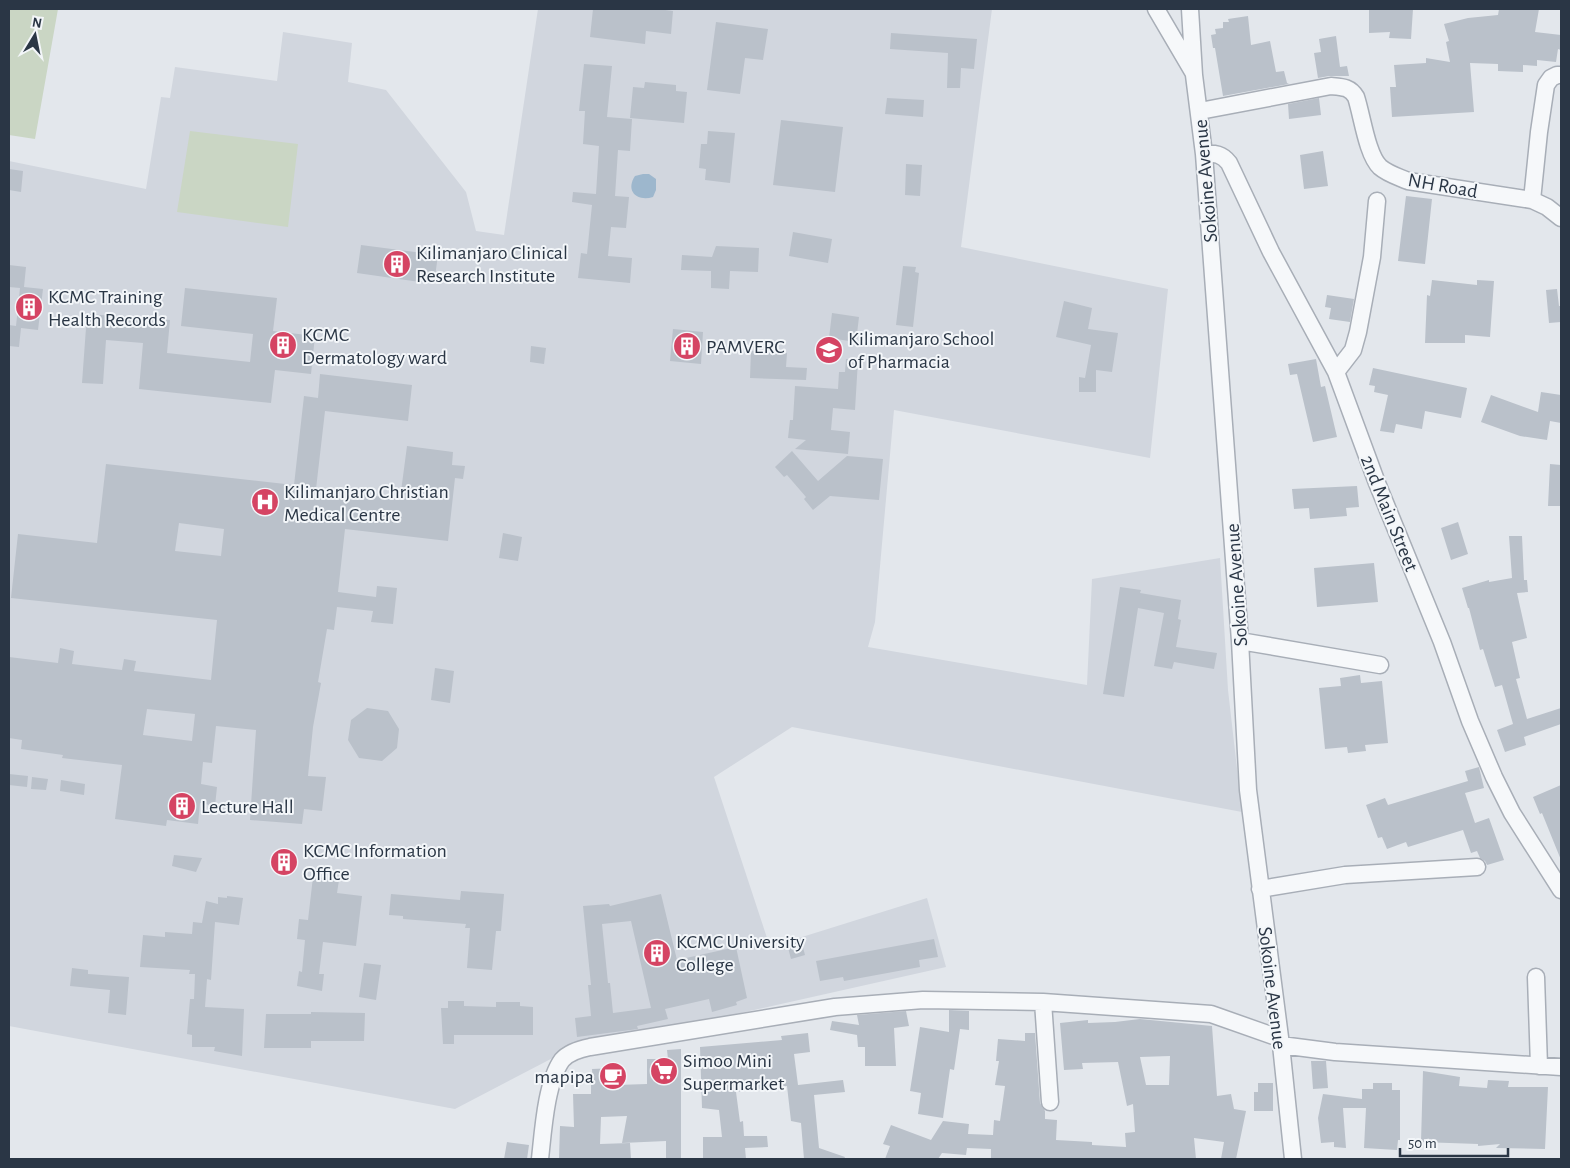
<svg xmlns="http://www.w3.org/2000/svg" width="1570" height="1168" font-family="'Alegreya Sans',sans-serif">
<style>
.built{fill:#d1d6de}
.green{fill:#cad6c4}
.water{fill:#9db7cd}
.building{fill:#bac1ca;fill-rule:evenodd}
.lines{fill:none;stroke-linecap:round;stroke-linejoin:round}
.minor-casing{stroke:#a8aeb7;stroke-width:19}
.minor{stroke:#f6f8fa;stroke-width:16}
.labels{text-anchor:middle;stroke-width:4;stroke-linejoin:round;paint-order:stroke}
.street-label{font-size:20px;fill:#2a3645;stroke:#f3f6f9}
.poi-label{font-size:20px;fill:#2a3645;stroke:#f3f6f9;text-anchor:start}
</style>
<rect width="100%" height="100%" fill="#e3e7ec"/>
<!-- built -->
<path class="built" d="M538 9H992L961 247 1168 289 1150 458 894 410 875 622 868 647 1087 685 1092 579 1220 558 1228 690 1242 812 792 727 714 777 770 947 927 898 946 967 705 1021 570 1049 455 1109 9 1026V161L146 189 161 97 170 98 175 67 277 81 283 32 352 43 348 82 386 90 466 192 476 231 504 235Z"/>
<!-- green -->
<path class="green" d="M9 9H58L35 139 9 135Z
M190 131 298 144 288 227 177 212Z"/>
<!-- water -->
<path class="water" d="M643 174H649L656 179V190L653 197C637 202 625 191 635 176Z"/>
<!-- building -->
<path class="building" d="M593 9H658L673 11 671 34 646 31 645 44 590 37Z
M1369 9H1413L1411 39 1389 38 1390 32 1369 33Z
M1499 9H1539L1535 32 1561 35V50L1558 49 1556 62 1537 60V66L1523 65V72L1498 71V64L1470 63 1474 112 1392 117 1390 87H1396L1394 65 1426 63V58L1450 62 1446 42 1449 41 1444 24 1468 18 1498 15Z
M1248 16 1251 45 1270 41 1276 72 1284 71 1287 83 1289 84 1223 96 1215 48H1213L1211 35 1216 34 1215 29 1223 28V22H1229L1228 19Z
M716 22 768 29 763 60 745 58 740 94 707 90Z
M891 33 977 39 974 69 961 68 960 88H947L948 53 890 49Z
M1336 36 1340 67 1347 66 1349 76H1329L1318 78 1314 53 1321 52 1319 39Z
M584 64 612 66 607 117 632 119 630 151 618 150 615 196 629 197 626 228 611 227 608 256 632 258 630 283 578 278 581 253 587 254 592 205 572 202 573 192 596 194 599 146 583 144 585 111H579Z
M645 82 676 85V91L687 92 684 123 630 118 633 87 644 88Z
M887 98 924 100 923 117 885 114Z
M1319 98 1321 115 1289 119 1288 104Z
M781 120 843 127 835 192 773 185Z
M708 131 735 133 730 183 705 180 706 169 699 168 701 144H707Z
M1323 151 1328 186 1304 189 1300 155Z
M906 164 922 165 920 196 905 195Z
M9 169 23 171 21 192 9 190Z
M1406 196 1432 199 1425 264 1398 261Z
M793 232 832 239 828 263 789 256Z
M361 245 438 255 434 284 357 273Z
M716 246 759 248 758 272 730 271 729 289 711 288V271L681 270 682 255 712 257Z
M9 265 26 267 24 287 43 289 38 330 21 328 19 347 9 346V325L16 326 20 288 9 287Z
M903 266 916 267 915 272 919 273 913 327 896 325Z
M1432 280 1477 285V280L1494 281 1490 337 1465 335V343H1425L1427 295 1430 296Z
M185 288 277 298 273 331 315 336 311 374 275 370 271 403 139 389 143 343 106 340 103 384 82 383 87 314 170 320 167 353 250 362 253 334 181 326Z
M1557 289 1559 306H1561V322L1549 323 1546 290Z
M1327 295 1354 299 1350 322 1329 319 1331 308 1325 307Z
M1064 301 1092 308 1088 329 1118 333 1112 372 1096 370V392H1079V377L1085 378 1091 345 1056 337Z
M832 313 859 317 856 342 829 338Z
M673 329 703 332 701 364 670 361Z
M531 346 546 348 544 364 530 362Z
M751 351 787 353 786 367 807 368 806 380 750 378Z
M846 359 858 360 855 410 833 408 831 430 850 432 848 454 795 449 806 440 788 438 790 420H793L795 386 838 389 839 372H845Z
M1316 359 1321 387 1325 386 1337 437 1313 442 1297 374 1290 375 1288 364Z
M1373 368 1467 388 1461 418 1425 411 1422 429 1396 424 1394 433 1380 431 1388 395 1374 392 1375 386 1369 385Z
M320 374 412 385 408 421 325 411 316 489 400 499 407 446 453 452 452 465 465 466 463 479 455 478 448 541 345 529 338 592 376 597 377 586 397 588 393 624 371 622 373 611 337 607 334 630 327 629 318 682 321 683 313 727 308 776 326 777 322 811 304 809 302 824 250 820 256 730 216 726 212 763 203 762 201 784 217 787 215 806 200 803 198 824 167 820 166 826 115 819 122 765 62 758 63 755 21 749 22 740 9 738V657L58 663 60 648 74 651 72 664 122 670 124 659 136 661 134 671 211 680 217 620 11 598 18 534 97 543 106 464 294 485 304 396 318 398ZM179 523 224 529 221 556 175 551ZM147 709 195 714 192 741 143 735Z
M1541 392 1561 395V423L1550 421 1547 440 1520 436 1481 422 1491 395 1538 412Z
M792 451 818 481 847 456 883 459 879 500 830 496 813 510 804 499 806 497 787 475 784 477 775 467Z
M1550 464 1561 465V506H1548Z
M1357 486 1359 507 1346 508 1347 516 1310 519 1309 508 1294 509 1292 489Z
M1458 522 1468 554 1451 560 1441 528Z
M503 533 522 537 518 561 499 558Z
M1509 536H1522L1524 580H1527L1528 592 1517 593 1527 638 1512 642 1520 678 1516 679 1527 719 1561 708V724L1524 737 1526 745 1505 752 1497 730 1513 724 1502 685 1495 687 1483 649 1480 650 1469 608H1468L1462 588 1489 580V582L1512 578Z
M1374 563 1378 602 1317 607 1314 568Z
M1120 587 1141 590 1140 593 1181 600 1178 619 1181 620 1176 647 1217 653 1214 669 1174 662 1172 669 1154 666 1164 613 1138 608 1124 697 1103 694Z
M435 668 454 671 450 703 431 700Z
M1360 675 1361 683 1382 681 1388 743 1365 745 1366 751 1348 753 1347 747 1325 749 1319 688 1341 686 1340 678Z
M367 708 388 711 399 729 397 748 382 761 359 758 348 740 351 720Z
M1479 767 1484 788 1465 793 1475 823 1489 818 1504 860 1487 865 1485 861 1480 858 1477 851 1471 853 1463 830 1408 847 1406 842 1387 849 1382 837 1378 838 1366 805 1385 798 1388 805 1468 781 1465 771Z
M9 774 28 776 27 787 9 785Z
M32 777 48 779 46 790 31 789Z
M61 780 85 784 84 795 60 791Z
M1561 785V860L1542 813 1540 814 1533 797Z
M174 855 202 858 196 872 172 866Z
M313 877 339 880 337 893 362 896 356 946 323 942 319 974H324L322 991 297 986 299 971 302 972 305 940 297 939 299 919 308 920Z
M461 891 504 894 501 931H496L492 970 467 968 470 928H465L466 924 403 919V916L389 915 391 894 460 900Z
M661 894 677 960 736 947 747 998 736 1002 737 1005 712 1012 709 999 665 1009 668 1019 637 1026 638 1029 577 1037 575 1018 591 1016 588 985H591L583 906 609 904 610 906ZM631 921 651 1008 613 1013 610 983H608L602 924Z
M227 896 243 898 239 925 215 922 211 980 207 979 205 1007 244 1009 242 1056 214 1051 215 1047H192V1035L187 1034 190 999H194L195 974H189L190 970 140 967 143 935 165 937V932L192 934 193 922 202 923 206 901 218 904V897L227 898Z
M934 939 938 957 919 960 920 967 844 981 843 977 820 981 816 961Z
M801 940 805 955 791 959 787 944Z
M364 963 381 965 376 1000 359 997Z
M72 968 88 970V974L129 977 126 1015 108 1013 110 990 70 986Z
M448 1001H464V1006L496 1007V1002H520V1006L533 1007V1035H454V1044H443L441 1008H448Z
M949 1010 969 1011V1030L960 1029 954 1070 950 1069 943 1118 918 1114 921 1093 910 1091 920 1027 949 1032Z
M906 1011 909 1026 894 1028 896 1066H865V1047H858L857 1035 830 1030 832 1021 859 1025 857 1015Z
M311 1012 365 1013 364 1041H311V1048H264L266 1014H311Z
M1140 1019 1212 1026 1217 1096 1231 1094 1234 1109 1246 1111 1236 1159H1221L1224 1142 1194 1138 1196 1159H991V1149L967 1148 966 1155 942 1153 938 1159H885L890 1146 883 1144 891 1125 931 1140 943 1121 969 1124 968 1134 993 1135 994 1120 1000 1121 1005 1086 995 1085 999 1061H996L998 1039 1025 1041V1033H1035L1040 1103 1045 1111V1119L1057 1120 1056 1140 1092 1142V1145L1126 1147 1125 1133 1135 1132 1133 1104 1127 1106 1118 1062 1082 1063 1083 1069 1064 1070 1060 1023 1088 1020V1023L1115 1022ZM1170 1056 1169 1085H1146L1140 1057Z
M808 1033 810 1052 794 1054 798 1085 843 1080 845 1092 814 1095 819 1148 845 1157 844 1159H804L801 1123 791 1121 787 1086 736 1092 740 1122 743 1121 744 1136H767L768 1147 745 1148 746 1159H703V1137H722L719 1110 702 1108 700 1047 782 1040 781 1036Z
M681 1049V1159H666V1141L622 1143 627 1116 601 1117 600 1144 630 1143 631 1159H559L560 1126 574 1127 573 1094H591V1085H593L592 1069 616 1068 617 1085 647 1084V1059H668L667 1050Z
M1311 1061H1326L1328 1088 1313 1089Z
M1423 1071 1460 1077 1459 1086 1487 1088 1488 1080 1509 1081 1508 1087H1548L1545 1149 1496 1148 1500 1144 1478 1146V1144L1421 1142Z
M1258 1083H1273V1111H1254V1092H1258Z
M1373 1083H1392V1090H1400V1140H1398L1397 1150 1364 1148 1366 1108H1343L1346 1148 1334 1147V1142L1321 1143 1318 1118 1323 1094 1362 1099V1089H1373Z
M507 1142 529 1145 527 1159H504Z"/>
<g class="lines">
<!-- minor casing -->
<g class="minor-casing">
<path id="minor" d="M1156 9 1193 72
M1190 9 1194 75 1204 154 1240 641 1248 790 1281 1045 1293 1159
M1200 111 1331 86C1343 87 1350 87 1356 97 1362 115 1367 155 1380 167 1388 174 1399 177 1408 181L1532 200 1547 207 1561 218
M1204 154C1215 153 1222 154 1229 163L1271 252 1336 372 1377 483 1442 642 1470 721 1494 777 1512 813 1561 890
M1532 200 1539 132 1546 85 1551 78 1557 75H1561
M1336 372 1353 350 1358 332 1372 257 1377 201
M1240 641 1380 665
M1260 889 1345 875 1477 867
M1536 977 1539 1066
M1043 1002 1050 1102
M1281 1045 1335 1052 1561 1067
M540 1159C543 1132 546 1082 562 1060 569 1052 580 1049 590 1047L835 1007 923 1000 1043 1002 1211 1014 1279 1038"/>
</g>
<!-- minor -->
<use href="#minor" class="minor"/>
</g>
<!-- icons -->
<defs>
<g id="building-disc" transform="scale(1.4375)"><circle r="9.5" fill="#d54463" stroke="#f3f6f9"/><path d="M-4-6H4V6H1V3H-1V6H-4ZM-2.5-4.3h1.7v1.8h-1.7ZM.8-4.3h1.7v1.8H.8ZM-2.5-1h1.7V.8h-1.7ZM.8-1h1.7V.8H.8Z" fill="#fff"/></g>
<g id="school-disc" transform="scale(1.4375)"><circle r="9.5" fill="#d54463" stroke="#f3f6f9"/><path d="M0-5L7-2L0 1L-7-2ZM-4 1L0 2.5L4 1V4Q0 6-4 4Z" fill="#fff"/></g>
<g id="hospital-disc" transform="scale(1.4375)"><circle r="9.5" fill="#d54463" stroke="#f3f6f9"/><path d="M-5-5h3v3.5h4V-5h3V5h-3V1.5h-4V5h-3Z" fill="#fff"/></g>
<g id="supermarket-disc" transform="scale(1.4375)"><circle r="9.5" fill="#d54463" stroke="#f3f6f9"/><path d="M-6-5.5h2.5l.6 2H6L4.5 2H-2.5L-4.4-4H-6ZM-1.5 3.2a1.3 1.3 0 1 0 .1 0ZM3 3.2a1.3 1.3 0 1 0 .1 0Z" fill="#fff"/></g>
<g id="cafe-disc" transform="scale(1.4375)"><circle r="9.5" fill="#d54463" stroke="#f3f6f9"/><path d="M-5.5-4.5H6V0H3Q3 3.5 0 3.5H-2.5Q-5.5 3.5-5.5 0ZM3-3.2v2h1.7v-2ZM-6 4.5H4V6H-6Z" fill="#fff"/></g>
</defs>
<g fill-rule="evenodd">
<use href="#building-disc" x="397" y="264"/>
<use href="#building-disc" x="29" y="307"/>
<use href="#building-disc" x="283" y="345"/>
<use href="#building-disc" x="687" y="346"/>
<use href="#school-disc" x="829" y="350"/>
<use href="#hospital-disc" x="265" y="502"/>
<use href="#building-disc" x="182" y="806"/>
<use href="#building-disc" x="284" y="862"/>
<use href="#building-disc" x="657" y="953"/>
<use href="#supermarket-disc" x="664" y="1071"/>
<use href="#cafe-disc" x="613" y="1076"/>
</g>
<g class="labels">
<!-- street labels -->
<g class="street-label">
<text transform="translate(1205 181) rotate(-95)" y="7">Sokoine Avenue</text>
<text transform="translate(1443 185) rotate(10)" y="7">NH Road</text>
<text transform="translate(1390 513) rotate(68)" y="7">2nd Main Street</text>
<text transform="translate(1236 585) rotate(-94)" y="7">Sokoine Avenue</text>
<text transform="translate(1273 988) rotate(83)" y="7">Sokoine Avenue</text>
</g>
<!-- poi labels -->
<g class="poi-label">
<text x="416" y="259">Kilimanjaro Clinical<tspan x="416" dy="23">Research Institute</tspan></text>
<text x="48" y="303">KCMC Training<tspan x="48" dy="23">Health Records</tspan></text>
<text x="302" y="341">KCMC<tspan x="302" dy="23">Dermatology ward</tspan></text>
<text x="848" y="345">Kilimanjaro School<tspan x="848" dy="23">of Pharmacia</tspan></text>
<text x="706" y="353">PAMVERC</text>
<text x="284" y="498">Kilimanjaro Christian<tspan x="284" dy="23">Medical Centre</tspan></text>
<text x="201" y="813">Lecture Hall</text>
<text x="303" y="857">KCMC Information<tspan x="303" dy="23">Office</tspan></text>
<text x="676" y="948">KCMC University<tspan x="676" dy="23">College</tspan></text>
<text x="683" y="1067">Simoo Mini<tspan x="683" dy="23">Supermarket</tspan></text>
<text x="594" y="1083" text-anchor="end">mapipa</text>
</g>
</g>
<!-- border -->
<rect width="1570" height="1168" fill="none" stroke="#2a3645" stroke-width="20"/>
<!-- north arrow -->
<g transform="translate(35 35) rotate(10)" stroke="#f3f6f9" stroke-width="4" paint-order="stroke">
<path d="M0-4L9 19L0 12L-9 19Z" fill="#2a3645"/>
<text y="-8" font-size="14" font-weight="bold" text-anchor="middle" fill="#2a3645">N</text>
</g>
<!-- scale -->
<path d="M1400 1148v8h108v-8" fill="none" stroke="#2a3645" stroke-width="2.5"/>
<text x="1408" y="1148" font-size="15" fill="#2a3645" stroke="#f3f6f9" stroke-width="4" paint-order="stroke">50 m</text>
</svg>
